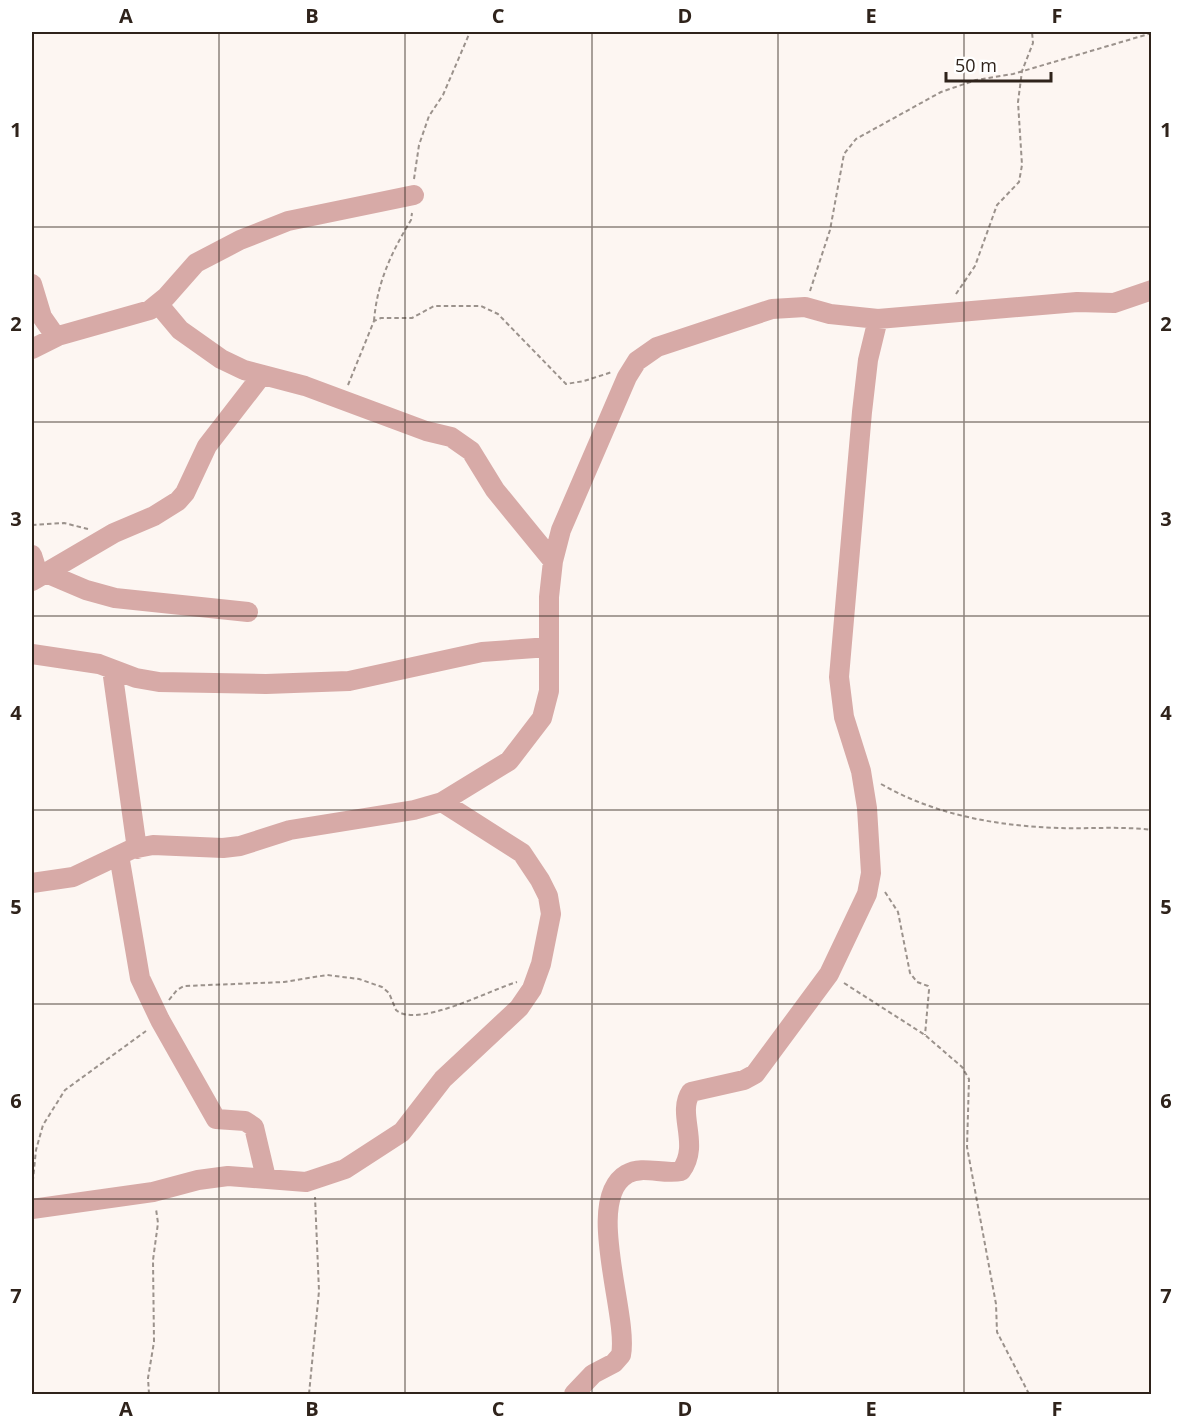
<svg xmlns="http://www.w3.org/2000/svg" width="1183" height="1426" font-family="'Open Sans',sans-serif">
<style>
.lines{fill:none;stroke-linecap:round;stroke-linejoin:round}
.path{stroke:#9b928c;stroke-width:2;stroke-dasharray:4.5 3;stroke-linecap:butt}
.minor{stroke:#d7aaa7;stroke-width:20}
.grid{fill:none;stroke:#2f231b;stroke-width:1.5;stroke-opacity:0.55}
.neatline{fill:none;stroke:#2f231b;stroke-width:2}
.grid-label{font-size:20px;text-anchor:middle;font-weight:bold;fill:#2f231b}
</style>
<rect width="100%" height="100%" fill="#fdf6f2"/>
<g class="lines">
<!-- path -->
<path class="path" d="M414 179 419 145 429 116 443 95 470 32
M810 291 830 230 844 154 856 139 941 92 976 80 1013 74 1152 33
M956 294 975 266 997 205 1019 182 1022 165 1018 102 1022 71 1033 43 1032 32
M374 321C377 283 391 253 411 220L412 213
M348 385 374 321 381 318H412L434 306H481L498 314 566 384 584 381 612 372
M32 525 64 523 88 529
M881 784C935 815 997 826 1059 828 1090 829 1121 826 1152 830
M885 892 898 912 910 973 917 982 928 986 929 990 925 1035
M844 983 925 1035 962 1067 969 1079 967 1147 996 1304 997 1332 1029 1394
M169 1000 177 990 184 986 284 982 327 975 359 979 382 987 389 993 396 1010C417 1029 492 989 517 982
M32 1189 36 1150 43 1125 65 1090 146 1031
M149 1394 148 1378 154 1342 153 1260 158 1223 156 1209
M309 1394 319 1291 315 1197"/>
<!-- minor -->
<path class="minor" d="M32 284 42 317 56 337
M159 305 180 330 221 359 244 370 305 386 426 431 451 437 471 451 495 490 553 561
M32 349 58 336 150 310 166 297 196 263 240 240 288 221 414 195
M32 555 39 577
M46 573 86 590 115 598 248 612
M32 581 114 533 154 516 178 501 185 493 207 446 262 375
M32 654 99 664 136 678 159 682 266 684 349 681 482 652 549 647
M112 669 137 849
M119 855 140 978 160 1020 216 1119 245 1121 254 1127 266 1178
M32 883 73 877 132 849 153 845 223 848 240 846 290 830 414 810 442 802 509 761 542 718 549 691V597L553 561 561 530 627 377 637 361 657 347 772 309 805 307 830 314 878 319 1077 302 1114 303 1152 290
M32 1209 153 1192 198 1180 228 1176 306 1182 345 1169 402 1132 443 1079 519 1008 532 989 541 964 551 914 548 896 540 880 522 853 442 802
M574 1394 593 1374 614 1363 621 1355C629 1315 583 1199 627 1174 642 1165 664 1175 681 1171 701 1144 676 1114 691 1092L744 1080 755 1074 829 974 867 894 871 873 867 808 861 771 844 717 839 677 862 412 868 360 878 319"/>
</g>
<!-- grid -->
<path class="grid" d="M219 32V1394M405 32V1394M592 32V1394M778 32V1394M964 32V1394M32 227H1152M32 422H1152M32 616H1152M32 810H1152M32 1004H1152M32 1199H1152"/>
<!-- border -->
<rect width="1183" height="1426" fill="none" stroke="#ffffff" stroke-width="66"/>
<!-- scale -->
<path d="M946 72v9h105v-9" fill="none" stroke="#2f231b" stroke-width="3"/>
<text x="955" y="72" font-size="18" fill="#2f231b" stroke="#ffffff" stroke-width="4.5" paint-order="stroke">50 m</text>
<rect x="33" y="33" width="1117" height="1360" class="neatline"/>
<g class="grid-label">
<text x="126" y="23">A</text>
<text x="312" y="23">B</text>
<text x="498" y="23">C</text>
<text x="685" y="23">D</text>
<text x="871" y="23">E</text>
<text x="1057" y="23">F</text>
<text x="16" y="137">1</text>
<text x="1166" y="137">1</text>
<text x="16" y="331">2</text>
<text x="1166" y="331">2</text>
<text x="16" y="526">3</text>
<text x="1166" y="526">3</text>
<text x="16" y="720">4</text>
<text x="1166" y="720">4</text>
<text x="16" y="914">5</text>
<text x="1166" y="914">5</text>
<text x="16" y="1108">6</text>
<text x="1166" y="1108">6</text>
<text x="16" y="1303">7</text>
<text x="1166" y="1303">7</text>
<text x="126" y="1416">A</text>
<text x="312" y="1416">B</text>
<text x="498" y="1416">C</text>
<text x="685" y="1416">D</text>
<text x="871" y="1416">E</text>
<text x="1057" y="1416">F</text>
</g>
</svg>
